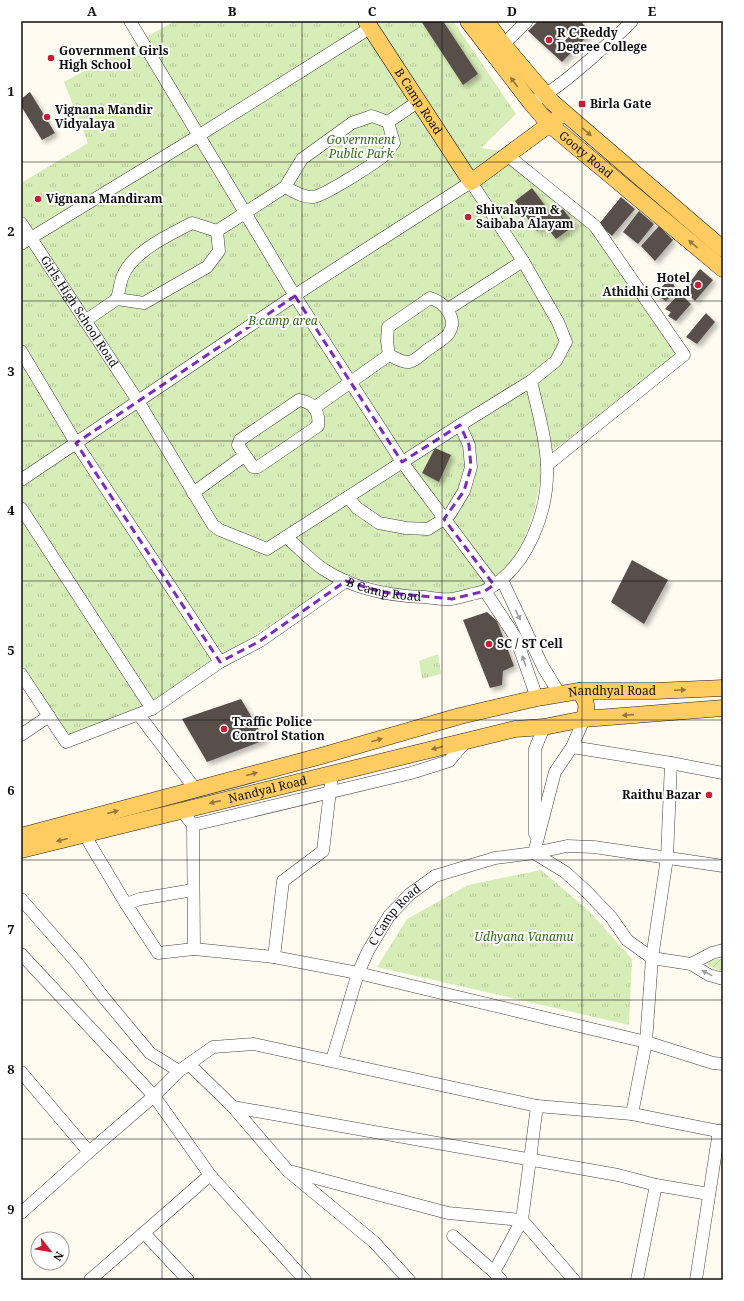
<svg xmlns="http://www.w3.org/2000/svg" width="744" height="1301" font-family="'Noto Serif',serif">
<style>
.grass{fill:url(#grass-tufts)}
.garden{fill:url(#garden-furrows)}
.building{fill:#594f4b;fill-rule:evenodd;filter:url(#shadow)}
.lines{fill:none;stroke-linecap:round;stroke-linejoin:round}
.minor-casing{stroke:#424242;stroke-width:13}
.major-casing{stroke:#202020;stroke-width:17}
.minor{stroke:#fff;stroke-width:12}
.major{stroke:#ffcc61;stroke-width:16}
.oneway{fill:#93773c}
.oneway2{fill:#9f9f9f}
.marked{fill:none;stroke:#7b2cbf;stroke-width:3;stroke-dasharray:8 5;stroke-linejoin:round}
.grid{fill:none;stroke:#0f0f0f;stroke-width:1;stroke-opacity:0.55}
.poi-dot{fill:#c91d33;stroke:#fff;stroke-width:1.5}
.labels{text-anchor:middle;stroke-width:4;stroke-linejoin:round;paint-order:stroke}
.poi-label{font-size:12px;font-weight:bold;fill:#0f0f0f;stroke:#fff;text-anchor:start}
.street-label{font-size:12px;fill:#0f0f0f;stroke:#fff}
.park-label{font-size:12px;font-style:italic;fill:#326c1a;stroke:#fff}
.neatline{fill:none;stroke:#0f0f0f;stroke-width:1.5}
.grid-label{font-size:13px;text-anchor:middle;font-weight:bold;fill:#0f0f0f}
</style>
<defs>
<pattern id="grass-tufts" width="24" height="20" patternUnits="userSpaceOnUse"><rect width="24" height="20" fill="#d7edb8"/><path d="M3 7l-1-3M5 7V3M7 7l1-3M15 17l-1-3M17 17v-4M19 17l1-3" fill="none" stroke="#b7ca9d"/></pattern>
<pattern id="garden-furrows" width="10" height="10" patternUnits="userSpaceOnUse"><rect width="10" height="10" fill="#d7edb8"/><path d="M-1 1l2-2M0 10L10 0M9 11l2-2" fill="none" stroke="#b7ca9d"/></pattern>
<filter id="shadow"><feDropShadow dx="3.5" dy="3.5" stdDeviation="2" flood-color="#0004"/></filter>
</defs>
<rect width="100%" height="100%" fill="#fffbf1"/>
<!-- grass -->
<path class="grass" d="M175 21H453L516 114 481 148 502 151 594 228 679 355 540 460 541 477 534 511 524 539 508 568 487 584 448 595 405 592 348 575 213 662 148 707 69 737 21 665V183L88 143 64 82Z
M438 654 441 674 422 679 419 661Z
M541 870 589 911 632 959 629 1025 377 967 407 919 468 885Z"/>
<!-- garden -->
<path class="garden" d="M723 958V972L707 965 708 961Z"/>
<!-- building -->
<path class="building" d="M421 21H443L478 74 463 85Z
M538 21H580L591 32 562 62 528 31ZM565 28 571 34 563 43 556 37Z
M30 92 55 133 42 140 21 106V99Z
M532 188 553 216 563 209 575 225 556 239 545 225 537 231 515 201Z
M621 197 635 209 612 236 599 224Z
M639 211 654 224 638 244 623 232Z
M659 226 673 240 655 261 641 246Z
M700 269 713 280 695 301 684 290Z
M670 279 677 290 666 301 654 294Z
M680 293 691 304 676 321 668 316 671 312 665 309Z
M706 313 715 322 697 344 686 337Z
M435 448 451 455 439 482 422 473Z
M632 560 668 580 644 624 611 602Z
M487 612 497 621 514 666 503 671 502 685 490 688 463 620Z
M241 699 265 740 207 762 182 719Z"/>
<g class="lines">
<!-- minor casing -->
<g class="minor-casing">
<g id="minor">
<path d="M130 21 295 296 402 462 494 585"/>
<path d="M503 45 527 21"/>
<path d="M531 103C554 91 573 74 593 57 606 45 620 34 632 21"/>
<path d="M388 122 419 101"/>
<path d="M507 155 595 226 684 355 547 465"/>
<path d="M285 187C293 191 303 198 313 197 324 196 379 161 387 153 389 150 391 146 394 143L388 122"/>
<path id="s1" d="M21 223 138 401 213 525 220 530 267 549 460 425 531 381 556 361 566 342 558 322 523 261 471 182C412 220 353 257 294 296 203 357 112 419 21 480"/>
<path d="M217 231 285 187 302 159 352 123 372 116 388 122"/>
<path d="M21 244 198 136 370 28"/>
<path d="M430 298C444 302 458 318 449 333 446 338 433 346 427 350 422 354 415 361 409 362 402 363 396 358 389 355L387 341 388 327Z"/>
<path d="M117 299 144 303 207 267 219 251 217 231"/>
<path d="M448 309 523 261"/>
<path d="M85 321 117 299C119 292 120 284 122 278 131 252 169 235 192 223L217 231"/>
<path d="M21 351 76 443 220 662"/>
<path d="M299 400C313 402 320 412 318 426L258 467H253L238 445 240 440Z"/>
<path d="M314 408 389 355"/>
<path d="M193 493 244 456"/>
<path d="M348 497 357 508 379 523 406 528 428 529 444 519 450 514 464 491 471 467 469 445 460 425"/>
<path d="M21 508 152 709"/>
<path id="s2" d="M286 537C298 547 310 560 323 569 352 588 389 596 424 597 433 598 442 600 451 599 458 598 465 596 472 594 477 593 482 592 486 590 528 568 549 510 547 465 546 437 537 408 531 381"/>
<path d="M502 580 543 667 559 693"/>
<path d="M485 591 516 638 537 698"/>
<path d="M21 674 66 742 152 709 220 662 260 641 346 581"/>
<path d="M139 715 196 790"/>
<path d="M21 735 49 716"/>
<path d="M572 747 671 763 723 773"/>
<path d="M181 810 193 825 411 773 449 761 466 741"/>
<path d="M193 825 194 949"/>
<path d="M84 834 126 904 158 953 194 949 274 957 358 973 646 1042 713 1063 723 1064"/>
<path d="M535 834V749L544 727"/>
<path d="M534 853 567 846 594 847 723 866"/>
<path d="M534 853 555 772 572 747 584 719"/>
<path d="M21 899 78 964 105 999 150 1053 179 1071"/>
<path d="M126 904 140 899 193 890"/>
<path d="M21 954 154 1096 210 1175 305 1280"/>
<path d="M274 957 283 881 323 851 332 774"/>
<path d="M691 964 712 953 723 950"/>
<path id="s3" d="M332 1060 358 973 368 951 389 916 410 894 435 876 495 858 534 853 565 872 585 890 611 917 627 940 652 958 691 964 709 975 723 979"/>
<path d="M189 1064 233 1107 288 1171 374 1242 409 1280"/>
<path d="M21 1072 89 1152"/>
<path d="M537 1106 522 1220 574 1280"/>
<path d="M233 1107 618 1175 656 1185 709 1194"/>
<path d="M632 1114 646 1042 652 958 667 858 671 763"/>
<path d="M293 1172 448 1213 522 1220 494 1272"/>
<path d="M21 1213 89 1152 154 1096 179 1071 213 1047 254 1044 537 1106 632 1114 723 1132"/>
<path d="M144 1233 188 1280"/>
<path d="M453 1236 494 1272 501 1280"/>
<path d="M90 1280 210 1175"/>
<path d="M637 1280 656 1185"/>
<path d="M696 1280 719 1131"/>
</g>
</g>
<!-- major casing -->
<g class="major-casing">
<g id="major">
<path id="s4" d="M366 21 471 182 558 118"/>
<path id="s5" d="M468 21 531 103 549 124 723 269"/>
<path d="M486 21 507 49 552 102 723 249"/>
<path d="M579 691C587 702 588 706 584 719"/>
<path id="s6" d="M21 836 321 756 460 716 537 698 579 691H655L723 688"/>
<path id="s7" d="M21 850 515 729 544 727 584 719 723 708"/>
</g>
</g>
<!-- minor -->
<use href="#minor" class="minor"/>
<!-- major -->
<use href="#major" class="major"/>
</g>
<!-- one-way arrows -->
<defs><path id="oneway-solid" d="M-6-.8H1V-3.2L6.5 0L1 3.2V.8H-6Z"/></defs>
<g class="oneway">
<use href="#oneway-solid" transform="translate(514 82) rotate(-127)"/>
<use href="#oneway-solid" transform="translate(587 132) rotate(40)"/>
<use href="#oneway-solid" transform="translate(693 244) rotate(-140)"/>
<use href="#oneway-solid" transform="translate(680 690) rotate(-2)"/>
<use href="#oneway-solid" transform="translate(628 715) rotate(176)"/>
<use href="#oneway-solid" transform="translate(377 740) rotate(-16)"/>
<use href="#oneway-solid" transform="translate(437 748) rotate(166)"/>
<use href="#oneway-solid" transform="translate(252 774) rotate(-15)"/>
<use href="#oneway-solid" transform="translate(215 802) rotate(167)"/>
<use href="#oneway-solid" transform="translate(113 812) rotate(-15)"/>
<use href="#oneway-solid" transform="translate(62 840) rotate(166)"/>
</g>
<g class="oneway2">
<use href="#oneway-solid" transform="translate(518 615) rotate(64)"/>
<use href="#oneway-solid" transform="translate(524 661) rotate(-109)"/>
<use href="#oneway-solid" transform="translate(707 973) rotate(-153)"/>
</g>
<!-- marked area -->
<path class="marked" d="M295 296 402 462 460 425 469 445 471 467 464 491 444 519 494 585 485 591 452 599 381 592 346 581 260 641 220 662 76 443Z"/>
<!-- grid -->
<path class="grid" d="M162 21V1280M302 21V1280M442 21V1280M582 21V1280M21 162H723M21 301H723M21 441H723M21 581H723M21 720H723M21 860H723M21 1000H723M21 1139H723"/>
<!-- markers -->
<g class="poi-dot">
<circle cx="549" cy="40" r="4"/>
<circle cx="51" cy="58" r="4"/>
<rect x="578" y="100" width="8" height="8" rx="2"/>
<circle cx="47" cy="117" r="4"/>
<circle cx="38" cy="199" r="4"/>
<circle cx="468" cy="217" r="4"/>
<circle cx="698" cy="285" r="4"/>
<circle cx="489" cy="644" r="4"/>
<circle cx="224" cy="729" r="4"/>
<circle cx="709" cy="795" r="4"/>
</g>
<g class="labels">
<!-- poi labels -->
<g class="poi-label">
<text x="557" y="37">R C Reddy<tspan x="557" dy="14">Degree College</tspan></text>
<text x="59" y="55">Government Girls<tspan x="59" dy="14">High School</tspan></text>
<text x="590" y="108">Birla Gate</text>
<text x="55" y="114">Vignana Mandir<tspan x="55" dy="14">Vidyalaya</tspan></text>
<text x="46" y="203">Vignana Mandiram</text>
<text x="476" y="214">Shivalayam &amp;<tspan x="476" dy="14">Saibaba Alayam</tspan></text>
<text x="690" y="282" text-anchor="end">Hotel<tspan x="690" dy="14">Athidhi Grand</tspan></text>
<text x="497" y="648">SC / ST Cell</text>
<text x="232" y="726">Traffic Police<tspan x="232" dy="14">Control Station</tspan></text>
<text x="701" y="799" text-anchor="end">Raithu Bazar</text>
</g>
<!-- street labels -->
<g class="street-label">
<text dy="4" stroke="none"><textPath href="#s4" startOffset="96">B Camp Road</textPath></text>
<text dy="4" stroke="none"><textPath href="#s5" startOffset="179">Gooty Road</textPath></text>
<text dy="4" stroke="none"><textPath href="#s1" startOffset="106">Girls High School Road</textPath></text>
<text dy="4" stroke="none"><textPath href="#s2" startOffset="114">B Camp Road</textPath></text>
<text dy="4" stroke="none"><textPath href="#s6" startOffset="610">Nandhyal Road</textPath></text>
<text dy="4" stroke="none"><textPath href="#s7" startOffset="254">Nandyal Road</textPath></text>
<text dy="4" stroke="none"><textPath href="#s3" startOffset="160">C Camp Road</textPath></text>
</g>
<!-- park labels -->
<g class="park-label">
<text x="361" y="144">Government<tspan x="361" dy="14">Public Park</tspan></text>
<text x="283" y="325">B.camp area</text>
<text x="524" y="941">Udhyana Vanamu</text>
</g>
</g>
<!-- border -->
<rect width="744" height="1301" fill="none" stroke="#ffffff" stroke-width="44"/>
<!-- north arrow -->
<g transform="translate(50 1251) rotate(121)"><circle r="19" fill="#ffffff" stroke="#9f9f9f"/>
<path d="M0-3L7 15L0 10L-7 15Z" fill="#c91d33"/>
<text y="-6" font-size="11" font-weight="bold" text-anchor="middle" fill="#0f0f0f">N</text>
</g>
<rect x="22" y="22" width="700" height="1257" class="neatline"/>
<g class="grid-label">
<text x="92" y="16">A</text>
<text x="232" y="16">B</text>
<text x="372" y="16">C</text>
<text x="512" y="16">D</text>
<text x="652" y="16">E</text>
<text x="11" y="96">1</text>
<text x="11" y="236">2</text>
<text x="11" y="376">3</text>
<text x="11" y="515">4</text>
<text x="11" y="655">5</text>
<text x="11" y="795">6</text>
<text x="11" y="934">7</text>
<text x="11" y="1074">8</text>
<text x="11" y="1214">9</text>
</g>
</svg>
